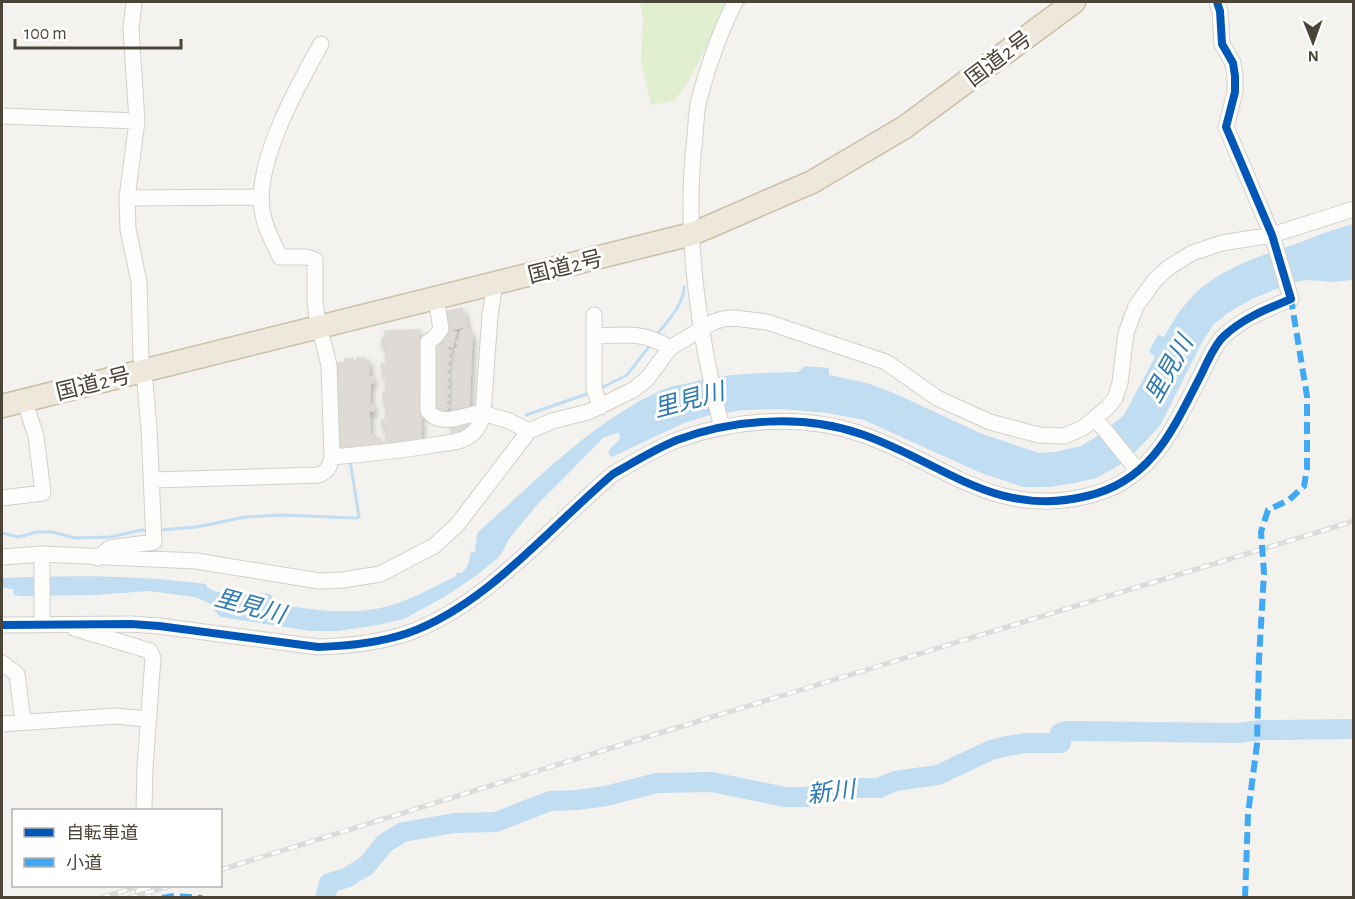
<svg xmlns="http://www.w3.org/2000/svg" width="1355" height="899" font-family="'Alegreya Sans','Noto Sans JP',sans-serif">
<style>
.green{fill:#e1eecf}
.water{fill:#c0ddf1}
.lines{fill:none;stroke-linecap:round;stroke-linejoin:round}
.stream{stroke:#c0ddf1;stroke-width:3}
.river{stroke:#c0ddf1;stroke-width:20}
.building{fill:#dedbd6;stroke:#dcd9d4;stroke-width:1.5;filter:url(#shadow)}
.minor-casing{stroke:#d2d0cb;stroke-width:17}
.highway-casing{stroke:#ccbfa9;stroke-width:25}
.minor{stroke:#fdfdfc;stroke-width:15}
.highway{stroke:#ede8db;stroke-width:22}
.rail-casing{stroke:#dbdbda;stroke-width:5}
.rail{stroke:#fff;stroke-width:3;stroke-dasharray:9;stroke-linecap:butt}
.quiet{stroke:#3fa9f5;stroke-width:6;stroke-dasharray:12 6;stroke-linecap:butt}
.cycleway-casing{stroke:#fff;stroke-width:11}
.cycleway{stroke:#0057b8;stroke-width:8}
.labels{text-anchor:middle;stroke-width:6;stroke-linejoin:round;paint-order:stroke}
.street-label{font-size:22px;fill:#4b4439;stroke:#fff}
.water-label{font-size:24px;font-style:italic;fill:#2e7ab2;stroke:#fff}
</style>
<defs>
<filter id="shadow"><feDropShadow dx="2.5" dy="4.5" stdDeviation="3" flood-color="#0004"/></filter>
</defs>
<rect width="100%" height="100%" fill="#f4f2ee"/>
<!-- green -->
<path class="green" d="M640 2H748L711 38 689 80 674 101 651 105 641 61 643 20Z"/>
<!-- water -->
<path class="water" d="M1353 224 1352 280 1331 282 1308 280 1291 283 1252 299 1228 313 1213 325 1201 344 1161 424 1146 441 1125 462 1097 478 1075 483 1049 487H1023L981 473 864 420 828 413 780 409 744 410 710 415 684 423 612 457 608 454 610 449 619 440 620 435 617 433 603 438 536 506 509 539 500 556 477 575 446 596 404 619 372 626 338 631H310L220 617 209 603 195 597 149 591 95 595 20 596 14 595 13 589 2 588V578C70 575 138 575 206 584L207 587 214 591 233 595 246 594 250 592 270 594 277 604C317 611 362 617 401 602 420 595 438 585 456 576L457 573H462L468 565 471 551 475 553 477 533C535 482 591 422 662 390 670 386 680 385 689 383 725 373 761 373 798 372L805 366 829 368V375L867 383 896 394 980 433 1039 453 1055 452 1081 446 1102 433 1124 415 1155 357 1149 351 1158 335 1164 337C1174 319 1184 303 1200 289 1228 265 1267 254 1301 242 1318 235 1335 229 1353 224Z"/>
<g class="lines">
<!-- stream -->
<path class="stream" d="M656 336C667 321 684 305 684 287
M599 389 627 375 651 344
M526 415 590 393
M159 530 197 527 245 517 281 515 356 518 359 517 350 460H352
M2 533 19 537 36 532H53L75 538 110 537 142 530 149 531"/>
<!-- river -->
<path class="river" d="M325 898 329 883 346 878 366 866 385 843 403 832 455 823 496 822 550 801 577 800 606 796 657 783 712 782 785 797H807L840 788H879L895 781 938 775 991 750 1007 746 1026 743H1061L1060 733 1068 731 1237 733 1262 730 1354 729"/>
</g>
<!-- building -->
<path class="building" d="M462 308 467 326 449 330 445 312Z
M466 328 470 333H472L469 406 459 412 453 405 457 402 453 398 458 394 454 390 457 386 453 381 458 377 455 374 459 371 455 366 459 362 455 357 458 354 455 350 460 346 456 342 460 339V332Z
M419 330 421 442H387L386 427 381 426 382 420H386V400H383V393H386L385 372H382L381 364 386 365V345H382V338H385V331Z
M448 331 456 332 452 347 449 345 447 349 451 351 447 356 451 359 446 364 450 367 446 372 450 376 446 381 449 383 446 388 450 391 446 397 449 399 445 403 449 406 443 413 434 406V344Z
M357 358H364V361H369V377H373V383H370V405H374V411H369L370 434H374V439H380V447H336V363H345V359H353V362H357Z
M470 421 472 430 452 434 450 425Z"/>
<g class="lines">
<!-- minor casing -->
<g class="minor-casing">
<path id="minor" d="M2 116 137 121
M127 198 261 197
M436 298 441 329 435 337 428 342V411C442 429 465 413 483 413L490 315 495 283
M594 315V388L600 407
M594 336C624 335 644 331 670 348
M1095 418 1138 471
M722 428C699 336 683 232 695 137 696 124 696 109 700 96 708 66 721 30 735 2
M332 457C366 454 400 451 433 445 445 443 460 443 469 436 478 430 481 423 483 413L509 421 529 431
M152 480 319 475C328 471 330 466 332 457L329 365 317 318 315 301V260L307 257H280C273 242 264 226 262 209 255 162 298 85 321 44
M2 498 43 493 36 436 24 400
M42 554V624
M2 557 42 554 196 561 319 581 343 580 380 574 434 546 457 525 529 431 552 421 588 412 633 390 647 379 670 348 713 322 723 319 734 318 767 322 886 362 937 398 990 422 1039 435 1064 436 1083 428 1107 408 1115 398 1120 383 1126 333 1136 306 1155 280 1168 268 1192 253 1222 243 1272 235 1354 209
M98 558 110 548 154 542 149 428 144 371 141 358 139 282 128 229 127 198 137 121 131 29 134 2
M2 625 131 624 159 626 318 647C349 646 379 643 408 633 487 605 550 527 613 474 634 462 655 449 677 440 734 419 803 414 861 434 941 461 994 519 1087 496 1152 481 1173 429 1201 375 1207 363 1214 345 1224 336 1243 318 1267 309 1291 299L1272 235 1226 127 1235 92V76L1233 63 1222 44 1220 11 1217 2
M74 628 150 651 153 658 145 767 144 810
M2 663 17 674 23 722
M2 724 115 716 148 719
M143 886 144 898"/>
</g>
<!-- highway casing -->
<g class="highway-casing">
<path id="highway" d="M2 406 692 234 812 182 905 127 1074 2"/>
</g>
<!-- minor -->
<use href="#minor" class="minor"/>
<!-- highway -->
<use href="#highway" class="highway"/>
<!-- rail casing -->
<g class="rail-casing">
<path id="rail" d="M220 870 640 739 1354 521
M101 898 136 887
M128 898 170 886"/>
</g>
<!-- rail -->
<use href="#rail" class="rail"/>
<!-- quiet -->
<path class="quiet" d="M162 898 174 896 202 898
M1245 898 1248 814 1257 744 1259 659 1264 573 1261 532 1268 510 1289 500 1304 486 1307 469V396L1291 299"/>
<!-- cycleway casing -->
<g class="cycleway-casing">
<path id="cycleway" d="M2 625 131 624 159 626 318 647C349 646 379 643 408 633 487 605 550 527 613 474 634 462 655 449 677 440 734 419 803 414 861 434 941 461 994 519 1087 496 1152 481 1173 429 1201 375 1207 363 1214 345 1224 336 1243 318 1267 309 1291 299L1272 235 1226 127 1235 92V76L1233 63 1222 44 1220 11 1217 2"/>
</g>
<!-- cycleway -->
<use href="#cycleway" class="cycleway"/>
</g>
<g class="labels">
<!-- street labels -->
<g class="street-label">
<text transform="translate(998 58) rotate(-37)" y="8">国道2号</text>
<text transform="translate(565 266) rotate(-14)" y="8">国道2号</text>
<text transform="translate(93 383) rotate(-14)" y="8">国道2号</text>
</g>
<!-- water labels -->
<g class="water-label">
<text transform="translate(1169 369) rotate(-61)" y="8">里見川</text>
<text transform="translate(689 400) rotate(-15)" y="8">里見川</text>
<text transform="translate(250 606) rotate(15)" y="8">里見川</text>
<text transform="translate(831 792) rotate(-7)" y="8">新川</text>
</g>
</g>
<!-- border -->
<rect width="1355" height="899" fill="none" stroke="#4b4439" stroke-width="6"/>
<!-- legend -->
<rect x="12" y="809" width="210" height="78" fill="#ffffff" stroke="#b7b4b0" stroke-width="1.5"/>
<rect x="24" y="828" width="30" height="9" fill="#0057b8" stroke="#b7b4b0" stroke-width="1.5"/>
<text x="66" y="839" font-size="18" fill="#4b4439">自転車道</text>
<rect x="24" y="858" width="30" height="9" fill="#3fa9f5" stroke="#b7b4b0" stroke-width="1.5"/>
<text x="66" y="869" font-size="18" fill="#4b4439">小道</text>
<!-- north arrow -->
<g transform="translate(1313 42) rotate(179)" stroke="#ffffff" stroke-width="4.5" paint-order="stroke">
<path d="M0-4.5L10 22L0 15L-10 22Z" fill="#4b4439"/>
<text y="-9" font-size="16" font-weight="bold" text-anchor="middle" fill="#4b4439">N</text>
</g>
<!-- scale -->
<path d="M15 39v9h166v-9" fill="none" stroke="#4b4439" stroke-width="3"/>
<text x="24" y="39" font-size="18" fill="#4b4439" stroke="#ffffff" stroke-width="4.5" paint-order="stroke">100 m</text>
</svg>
